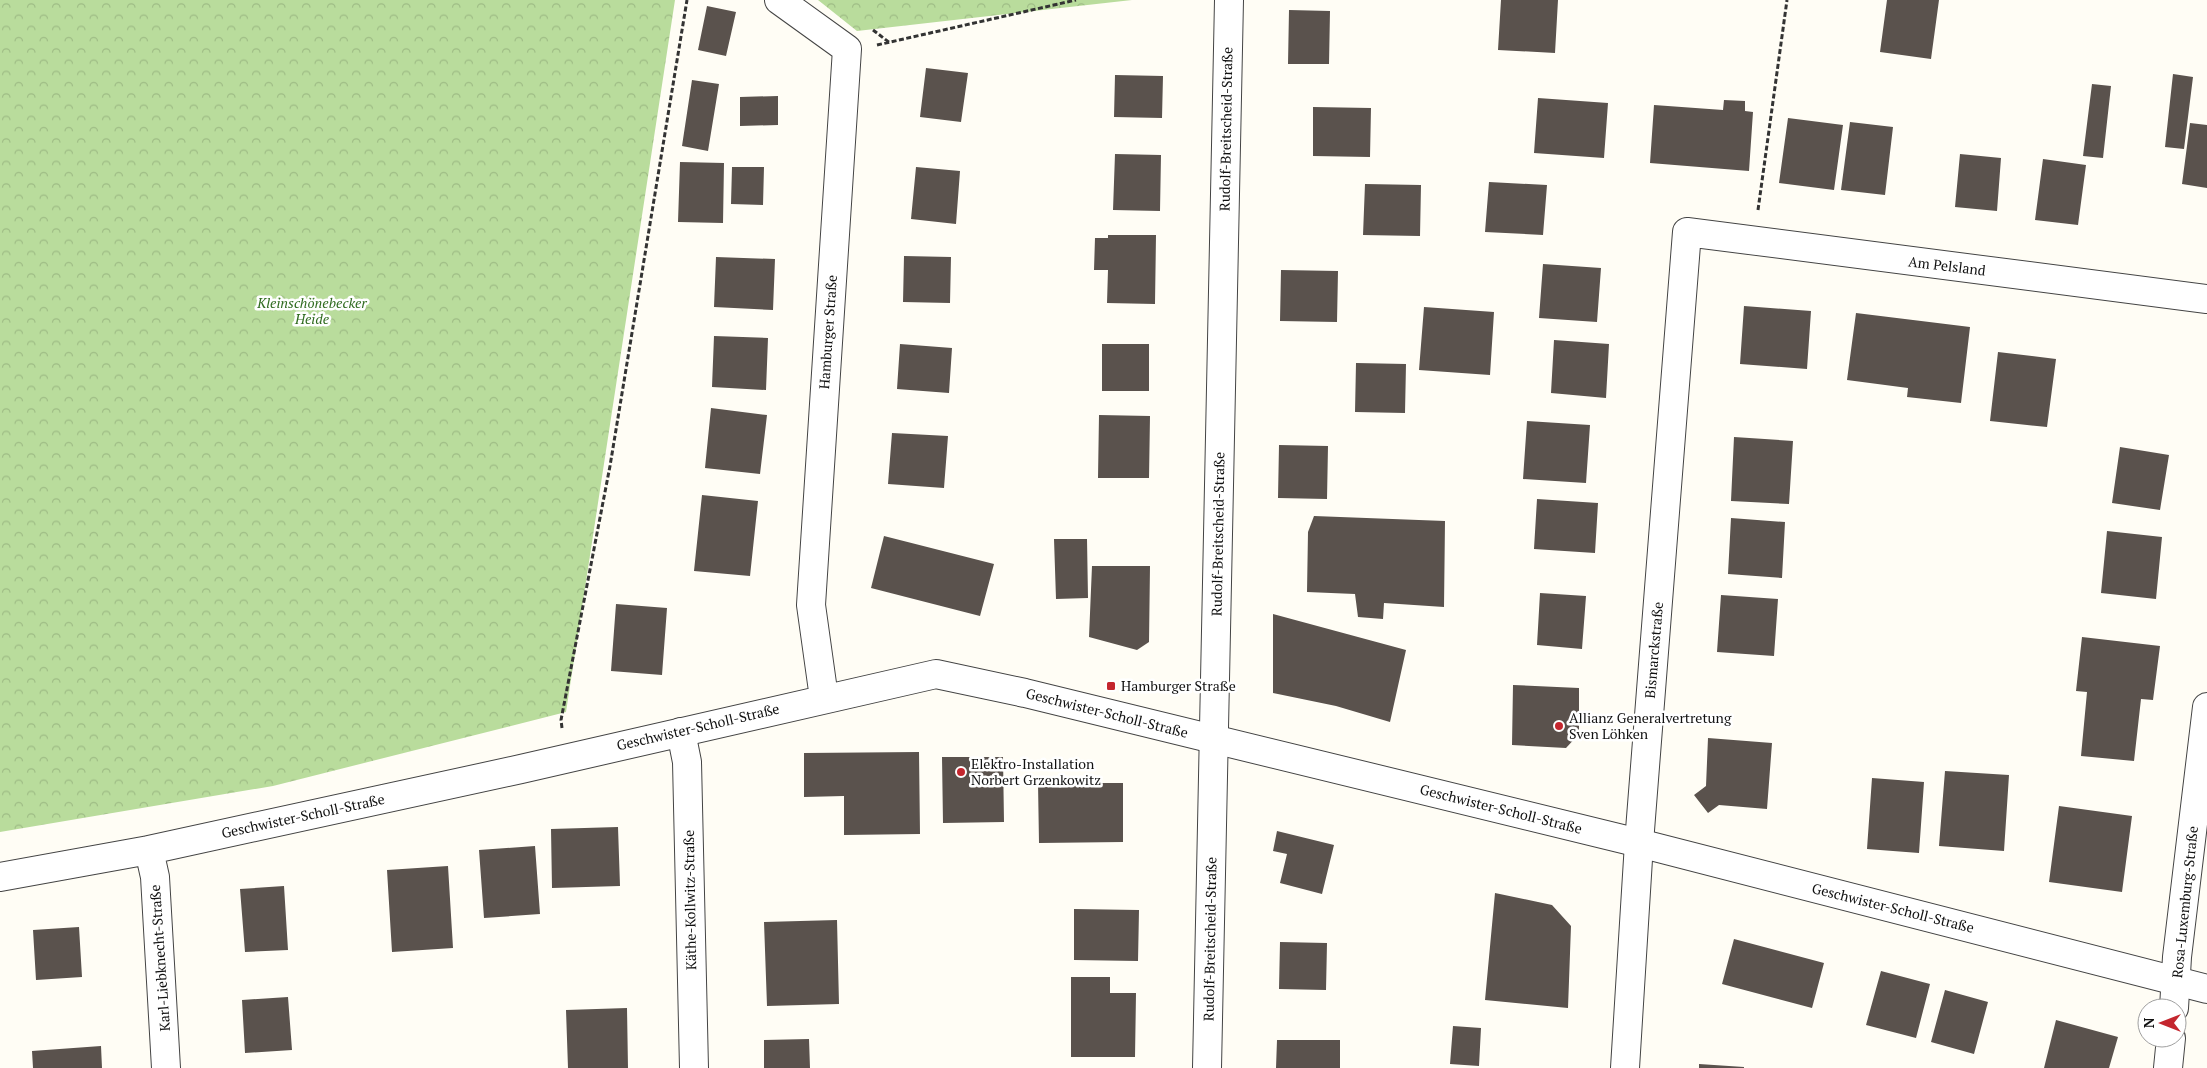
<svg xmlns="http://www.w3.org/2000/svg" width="2207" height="1068" font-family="'PT Serif',serif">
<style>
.forest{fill:url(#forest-crowns)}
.building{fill:#5a524d}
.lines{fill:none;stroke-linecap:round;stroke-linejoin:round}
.minor-casing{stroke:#444;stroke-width:30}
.tertiary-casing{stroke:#444;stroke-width:30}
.path{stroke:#333;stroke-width:3;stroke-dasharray:5 2.5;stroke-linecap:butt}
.minor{stroke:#fff;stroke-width:28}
.tertiary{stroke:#fff;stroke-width:28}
.poi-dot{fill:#c4262e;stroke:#fff;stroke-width:2}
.labels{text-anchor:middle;stroke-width:5;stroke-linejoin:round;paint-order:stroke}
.street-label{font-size:14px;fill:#111;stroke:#fff}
.park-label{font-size:14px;font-style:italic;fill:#2f6b1f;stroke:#fff}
.poi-label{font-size:14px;fill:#111;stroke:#fff;text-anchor:start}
</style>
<defs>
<pattern id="forest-crowns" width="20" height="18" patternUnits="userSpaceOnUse" patternTransform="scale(1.25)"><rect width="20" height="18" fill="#b9dc9c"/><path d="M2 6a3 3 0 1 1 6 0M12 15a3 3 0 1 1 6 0" fill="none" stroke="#9ebc85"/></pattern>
</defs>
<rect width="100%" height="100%" fill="#fffdf5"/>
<!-- forest -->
<path class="forest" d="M0 0H675L566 712 273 786 0 832Z
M818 0H1132L857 31Z"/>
<!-- building -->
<path class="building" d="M1501 0H1558L1555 53 1498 50Z
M1887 0H1939L1931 59 1880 52Z
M707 6 736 12 726 56 698 50Z
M1289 10 1330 11 1329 64H1288Z
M926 68 968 73 961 122 920 117Z
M2173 74 2193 77 2184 149 2165 147Z
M1115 75 1163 76 1162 118 1114 117Z
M692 80 719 84 708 151 682 146Z
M2092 84 2111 86 2103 158 2083 156Z
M778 96V125L740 126V97Z
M1538 98 1608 103 1604 158 1534 153Z
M1724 100 1745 101V111L1753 112 1749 171 1650 163 1654 105 1723 110Z
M1313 107 1371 108 1370 157 1313 156Z
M1788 118 1843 125 1834 190 1779 183Z
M1850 122 1893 127 1885 195 1841 190Z
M2190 123 2207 125V188L2182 184Z
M1115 154 1161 155 1160 211 1113 210Z
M1960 154 2001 158 1997 211 1955 207Z
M2043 159 2086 165 2078 225 2035 220Z
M680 162 724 163 723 223 678 222Z
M732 167H764L763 205 731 204Z
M916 167 960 171 956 224 911 219Z
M1489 182 1547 185 1543 235 1485 232Z
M1365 184 1421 185 1420 236 1363 235Z
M1108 235H1156L1155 304 1107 303 1108 270H1094L1095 238H1108Z
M904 256 951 257 950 303 903 302Z
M716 257 775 259 773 310 714 307Z
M1543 264 1601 268 1597 322 1539 318Z
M1281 270 1338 271 1337 322 1280 321Z
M1744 306 1811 311 1807 369 1740 364Z
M1424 307 1494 312 1490 375 1419 370Z
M1856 313 1970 327 1961 403 1907 397 1908 388 1847 380Z
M714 336 768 338 766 390 712 387Z
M1554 340 1609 344 1606 398 1551 393Z
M900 344 952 348 949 393 897 389Z
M1102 344H1149V391H1102Z
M1998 352 2056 359 2047 427 1990 421Z
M1356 363 1406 364 1405 413 1355 412Z
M711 408 767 415 760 474 705 468Z
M1099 415 1150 416 1149 478H1098Z
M1527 421 1590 425 1586 483 1523 479Z
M892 433 948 436 944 488 888 484Z
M1734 437 1793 441 1789 504 1731 501Z
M1279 445 1328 446 1327 499 1278 498Z
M2120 447 2169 455 2160 510 2112 503Z
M702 495 758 501 750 576 694 571Z
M1537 499 1598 503 1595 553 1534 549Z
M1314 516 1445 521 1444 607 1384 603 1383 619 1358 617 1355 594 1307 592 1308 532Z
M1731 518 1785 522 1782 578 1728 574Z
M2107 531 2162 537 2156 599 2101 593Z
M884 536 994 564 980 616 871 588Z
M1054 539H1087L1088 598 1056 599Z
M1092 566H1150L1149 642 1137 650 1089 637Z
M1540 593 1586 596 1582 649 1537 645Z
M1721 595 1778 599 1774 656 1717 652Z
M616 604 667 608 662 675 611 671Z
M1273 614 1406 650 1390 722 1336 706 1273 693Z
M2082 637 2160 646 2153 700 2141 699 2134 761 2081 756 2087 692 2076 691Z
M1513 685 1579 688V734L1566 748 1512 745Z
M1708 738 1772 743 1767 809 1719 805 1708 813 1694 795 1706 786Z
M919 752 920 834 844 835V796L804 797V753Z
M942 757H1003L1004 822 943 823Z
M1945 771 2009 775 2004 851 1939 846Z
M1872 778 1924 782 1919 853 1867 849Z
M1038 783H1123V842L1039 843Z
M2059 806 2132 816 2122 892 2049 882Z
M618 827 620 886 552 888 551 829Z
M1277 831 1334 845 1322 894 1280 883 1287 854 1273 851Z
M535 846 540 914 484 918 479 850Z
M448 866 453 948 392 952 387 870Z
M284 886 288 950 245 952 240 889Z
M1495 893 1552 905 1571 926 1568 1008 1485 1000Z
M1074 909 1139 910 1138 961 1074 960Z
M837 920 839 1004 767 1006 764 922Z
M79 927 82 977 36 980 33 930Z
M1734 939 1824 963 1812 1008 1722 984Z
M1280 942 1327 943 1326 990 1279 989Z
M1881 971 1930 984 1916 1038 1866 1025Z
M1071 977H1110V993H1136L1135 1057H1071Z
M1945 990 1988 1002 1974 1054 1931 1042Z
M288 997 292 1050 245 1053 242 1000Z
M627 1008 628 1068H568L566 1010Z
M2056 1020 2118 1037 2109 1068H2044Z
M1453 1026 1481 1028 1479 1066 1450 1064Z
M809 1039 810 1068H764V1040Z
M1277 1040H1340V1068H1276Z
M101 1046 102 1068H33L32 1051Z
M1699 1064 1744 1067V1068H1699Z"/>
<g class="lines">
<!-- minor casing -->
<g class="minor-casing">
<path id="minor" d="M681 732 687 762 694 1068
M2174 1008 2177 957 2207 707
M1207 1068 1229 0
M1625 1068 1639 843 1687 232 2207 299
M2168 1068 2171 1038"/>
</g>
<!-- tertiary casing -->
<g class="tertiary-casing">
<path id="tertiary" d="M779 0 847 49 811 605 824 698
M149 850 155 877 166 1068
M0 877 149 850 521 769 936 674 1025 693 1639 843 2207 989"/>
</g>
<!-- path -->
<path class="path" d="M873 30 890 43
M877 45 1076 0
M1758 210 1787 0
M562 728 561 720 610 466 687 0"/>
<!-- minor -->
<use href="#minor" class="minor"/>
<!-- tertiary -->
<use href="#tertiary" class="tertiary"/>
</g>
<!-- markers -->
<g class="poi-dot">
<rect x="1106" y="681" width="10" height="10" rx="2.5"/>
<circle cx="1559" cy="726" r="5"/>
<circle cx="961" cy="772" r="5"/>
</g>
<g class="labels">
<!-- street labels -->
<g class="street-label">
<text transform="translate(1226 129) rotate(-89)" y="5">Rudolf-Breitscheid-Straße</text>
<text transform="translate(1947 266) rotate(7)" y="5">Am Pelsland</text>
<text transform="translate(828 332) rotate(-86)" y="5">Hamburger Straße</text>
<text transform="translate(1218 534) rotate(-89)" y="5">Rudolf-Breitscheid-Straße</text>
<text transform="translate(1654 650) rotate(-85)" y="5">Bismarckstraße</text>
<text transform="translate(1107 713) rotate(14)" y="5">Geschwister-Scholl-Straße</text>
<text transform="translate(698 727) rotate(-13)" y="5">Geschwister-Scholl-Straße</text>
<text transform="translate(1501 809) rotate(14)" y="5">Geschwister-Scholl-Straße</text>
<text transform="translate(303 816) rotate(-12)" y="5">Geschwister-Scholl-Straße</text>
<text transform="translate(690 900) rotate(-91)" y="5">Käthe-Kollwitz-Straße</text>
<text transform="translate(2185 902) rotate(-84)" y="5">Rosa-Luxemburg-Straße</text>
<text transform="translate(1893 908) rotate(14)" y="5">Geschwister-Scholl-Straße</text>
<text transform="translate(1210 939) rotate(-89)" y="5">Rudolf-Breitscheid-Straße</text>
<text transform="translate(160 958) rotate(-94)" y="5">Karl-Liebknecht-Straße</text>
</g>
<!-- park labels -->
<g class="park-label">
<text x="312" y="308">Kleinschönebecker<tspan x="312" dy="16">Heide</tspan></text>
</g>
<!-- poi labels -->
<g class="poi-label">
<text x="1121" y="691">Hamburger Straße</text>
<text x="1569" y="723">Allianz Generalvertretung<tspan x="1569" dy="16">Sven Löhken</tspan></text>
<text x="971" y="769">Elektro-Installation<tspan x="971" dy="16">Norbert Grzenkowitz</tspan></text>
</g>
</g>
<!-- north arrow -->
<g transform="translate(2162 1023) rotate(270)"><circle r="24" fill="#ffffff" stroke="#a0a0a0"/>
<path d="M0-4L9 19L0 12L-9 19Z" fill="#c4262e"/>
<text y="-8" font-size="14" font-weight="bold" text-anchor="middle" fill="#111111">N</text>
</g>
</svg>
